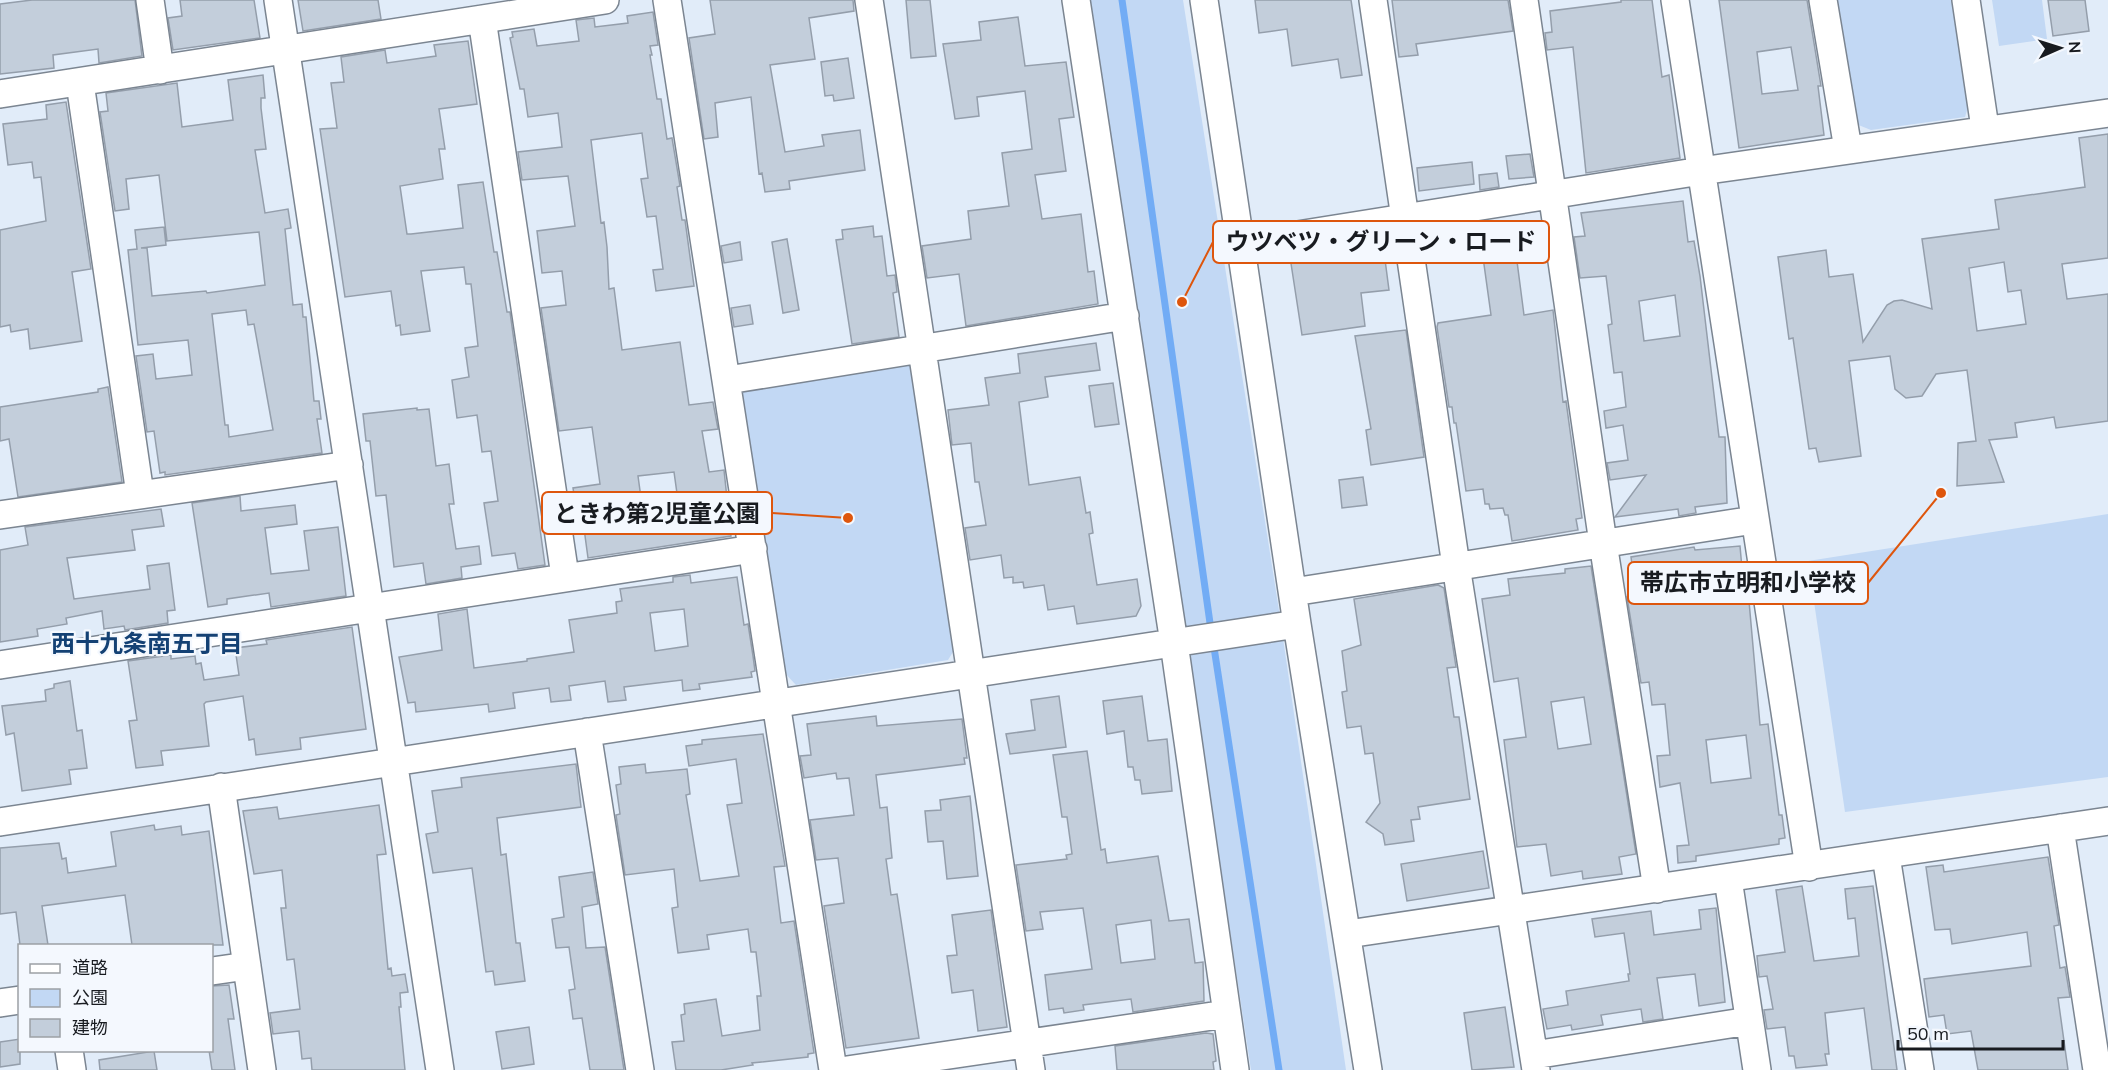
<svg xmlns="http://www.w3.org/2000/svg" width="2108" height="1070" font-family="Mulish,'Noto Sans JP',sans-serif">
<style>
.green{fill:#c2d8f4}
.lines{fill:none;stroke-linecap:round;stroke-linejoin:round}
.stream{stroke:#72acf5;stroke-width:7}
.building{fill:#c3cedb;stroke:#949eab;stroke-width:1.5;fill-rule:evenodd}
.minor-casing{stroke:#7b8591;stroke-width:30}
.minor{stroke:#fff;stroke-width:27}
.labels{text-anchor:middle;stroke-width:4.5;stroke-linejoin:round;paint-order:stroke}
.neighbourhood-label{font-size:24px;font-weight:bold;fill:#144174;stroke:#f4f8fe}
.leader{fill:none;stroke:#de560d;stroke-width:2}
.callout-dot{fill:#de560d;stroke:#f4f8fe;stroke-width:2}
.callout{fill:#f4f8fe;stroke:#de560d;stroke-width:2}
.callout-label{font-size:24px;text-anchor:middle;font-weight:bold;fill:#181b20}
</style>
<rect width="100%" height="100%" fill="#e1ecf9"/>
<!-- green -->
<path class="green" d="M1089 0H1183L1278 604 1346 1070H1251Z
M1834 0H1957L1971 97 1965 117 1871 130 1851 122Z
M1992 0H2042L2047 39 1999 46Z
M917 361 956 647 948 660 796 685 781 669 737 390Z
M2108 514V777L1845 812 1808 561Z"/>
<g class="lines">
<!-- stream -->
<path class="stream" d="M1122 0 1211 630
M1213 641 1279 1070"/>
</g>
<!-- building -->
<path class="building" d="M32 0H135L142 56 99 63 98 49 53 55 54 68 0 74V4Z
M180 0H254L260 38 173 50 168 18 182 16Z
M298 0H378L381 19 303 31Z
M710 0H853L854 11 809 18 815 59 770 65 785 152 824 146 822 135 860 130 865 170 789 181 790 189 765 192 762 173 759 174 751 97 715 103 718 137 704 139 689 38 715 34Z
M906 0H930L936 56 911 58Z
M1255 0H1351L1362 75 1341 78 1338 59 1292 66 1287 29 1259 33Z
M1392 0H1508L1513 31 1416 44 1418 55 1399 57Z
M1621 0H1652L1662 77 1669 75 1680 158 1586 173 1573 47 1547 50 1545 33 1552 32 1550 11 1621 2Z
M1719 0H1807L1821 86H1818L1824 135 1739 148ZM1791 47 1798 90 1762 94 1757 52Z
M2048 0H2085L2089 31 2053 36Z
M653 12 658 45 650 46 652 55H650L657 99H661L667 139 672 138 680 186 677 187 682 220H685L694 286 656 291 653 270 663 269 656 216 647 217 641 179 648 178 642 133 591 140 601 223 604 222 607 247 609 289 614 288 622 350 680 342 689 405 713 402 718 429 702 431 709 472 724 470 731 536 588 558 583 521 578 522 573 488 600 484 592 427 559 431 541 308 566 305 562 271 542 273 537 231 575 226 568 176 522 180 518 152 562 147 558 113 528 117 524 89H520L510 38 513 37 512 32 534 29 537 46 579 41 576 20 594 18 595 27 628 23 627 16ZM674 472 681 522 645 527 638 476Z
M1018 17 1025 66 1066 62 1074 117 1059 119 1066 171 1035 175 1042 219 1081 214 1088 272 1094 271 1098 304 966 326 959 274 927 278 922 246 971 239 968 211 1009 206 1002 153 1032 149 1025 91 977 97 979 116 955 119 943 44 981 40 979 22Z
M468 41 477 104 439 109 445 149H439L443 179 400 186 407 234H411L463 228 458 185 483 182 494 252H497L507 312H510L545 565 518 569 515 553 492 556 484 503 498 501 491 451 482 452 477 415 457 418 452 380 469 377 465 348 478 346 471 284H466L464 267 421 271 430 331 401 335 400 325 396 326 391 291 345 297 320 129 337 128 331 83 344 82 341 57 385 50 387 63 436 56 434 45Z
M848 58 854 98 834 101 833 95 825 96 821 62Z
M263 75 265 98H261V108L266 149 255 150 265 213 288 209 291 228 285 229 293 305 302 304 303 317H306L314 401H319L321 419H317L322 453 165 475V472L160 473 154 431 147 432 136 356 153 354 156 379 192 375 188 340 138 345 128 250 137 249 135 230 164 227 166 245 141 248H147L152 296 206 291 207 293 265 285 259 232 167 241 159 175 126 179 129 209 115 211 100 112 108 111 106 93 177 83 182 127 233 120 228 80ZM246 310 248 325 254 324 273 430 229 437 228 425H225L212 314Z
M66 102 91 269 72 272 82 341 30 349 28 329 11 332 10 325 0 327V230L46 221 41 177 34 178 32 162 8 165 3 124 47 119 46 105Z
M2108 134V258L2062 264 2067 299 2108 294V421L2056 428 2054 417 2015 423 2017 437 1989 440 2004 482 1957 486 1958 443 1976 441 1967 370 1936 374 1922 396 1906 398 1895 389 1890 356 1849 361 1861 456 1819 462 1816 448 1809 449 1793 338 1789 339 1778 257 1826 250 1829 277 1853 274 1863 342 1887 305 1894 301 1902 300 1932 309 1922 239 1999 229 1995 200 2085 187 2079 138ZM2004 262 2008 292 2021 290 2026 324 1977 331 1969 268Z
M1530 154 1534 177 1509 179 1506 156Z
M1472 162 1474 184 1419 191 1417 168Z
M1497 173 1499 187 1480 190 1479 175Z
M1683 201 1688 242 1694 241 1700 276 1719 437H1725L1727 503 1695 507 1696 513 1679 516 1678 509 1615 517 1646 475 1610 480 1607 463 1628 460 1623 425 1606 428 1604 411 1626 407 1622 372 1614 373 1608 325 1612 324 1606 276 1580 278 1574 237 1585 236 1581 213ZM1675 295 1680 336 1644 341 1639 301Z
M873 226 874 237 882 236 887 276 895 275 897 292 893 293 899 337 852 344 836 240 843 239 842 230Z
M787 239 799 310 783 313 772 242Z
M740 242 742 260 724 263 721 246Z
M1515 246 1524 315 1553 310 1563 402 1566 401 1582 518 1576 519 1578 530 1512 541 1508 515H1505L1503 508 1490 509 1489 504H1485L1483 489 1466 491 1456 423H1454L1452 407H1449L1437 327 1438 323 1491 315 1482 250Z
M1329 251 1331 259 1384 252 1389 290 1361 293 1365 326 1302 335 1290 257Z
M750 305 753 324 734 327 731 308Z
M1406 330 1424 457 1371 465 1366 430 1371 429 1355 336Z
M1096 343 1100 370 1045 377 1048 397 1019 402 1029 485 1080 477 1086 513 1090 512 1093 533 1089 534 1097 585 1137 579 1141 606 1136 616 1077 624 1074 606 1048 610 1044 585 1024 588 1023 582 1013 583V577L1004 578 1001 555 970 560 965 528 986 525 979 482H975L971 443 952 445 948 410 989 405 985 378 1020 373 1018 354Z
M1113 383 1119 424 1095 427 1089 386Z
M108 387 122 482 18 497 9 439 0 441V407L98 392V389Z
M417 408V410L429 409 436 466 449 464 454 504H449L456 549 479 546 481 564 461 567 462 578 426 584 423 563 394 567 386 495 376 496 370 441H366L363 414Z
M1363 477 1367 505 1342 508 1339 480Z
M240 496 241 511 295 505 297 524 265 528 271 574 309 570 304 531 338 527 346 596 271 607 269 593 227 599V604L208 607 192 503Z
M161 509 164 526 132 530 135 550 67 558 74 599 150 589 147 566 169 563 175 610 167 611 168 623 125 630 124 626 104 629 102 611 66 618 67 624 37 629 38 636 0 642V550L28 545 25 527Z
M1740 546 1744 591 1748 590 1760 725 1768 724 1779 815H1782L1785 838 1779 839V844L1696 856V861L1678 863 1677 846 1689 845 1680 783 1660 787 1657 756 1670 755 1665 704 1652 705 1649 682 1641 683 1627 597 1636 596 1631 557 1694 547 1695 550ZM1746 735 1751 778 1711 783 1706 740Z
M1591 566 1636 854 1619 857 1622 874 1583 879 1582 871 1551 876 1546 844 1517 847 1504 740 1526 737 1518 678 1494 682 1482 599 1510 595 1508 579 1565 573V569ZM1584 697 1591 744 1558 749 1551 702Z
M690 575 691 583 737 577 744 625 748 624 753 656 755 671 751 672 752 677 699 684 700 689 683 691 682 680 624 687 626 700 608 702 605 681 569 686 571 700 551 702 549 688 513 693 515 708 489 712 488 704 416 712 415 702 408 703 399 657 442 650 438 614 467 609 474 668 527 661V659L574 652 569 620 617 613 616 602 622 601 620 589 673 582V577ZM684 609 688 646 655 651 650 613Z
M1438 585 1444 588 1456 667 1447 668 1454 717H1459L1470 799 1418 807 1420 819 1411 820 1414 841 1385 845 1383 834 1366 822 1380 803 1373 753 1365 754 1361 726 1347 728 1342 692 1347 691 1342 651 1361 645 1354 599Z
M352 627 366 729 300 738 301 749 256 755 254 739 249 740 243 696 206 702 204 704 209 746 161 751 163 765 136 768 129 721 137 720 128 661 171 655V659L195 656 196 664 201 663 204 680 239 675 235 648 267 644 266 640Z
M70 681 77 731 82 730 87 768 69 770 71 784 22 791 14 733 6 735 2 706 46 701 45 690 54 688V684Z
M1059 696 1066 747 1010 754 1006 734 1035 730 1031 700Z
M1142 696 1148 741 1167 739 1172 791 1142 794 1140 780H1135L1133 767H1128L1124 731 1107 734 1103 701Z
M876 716 877 726 962 719 967 758H964L965 764 876 775 880 808 887 807 892 858 886 859 891 895 897 894 919 1038 846 1048 824 906 844 903 838 858 816 860 810 820 854 815 849 778 837 779 836 773 804 778 800 756 811 755 807 724Z
M763 734 785 866 774 867 781 923 794 921 814 1053 808 1054V1057L752 1063 753 1065 721 1070H676L672 1042 684 1041 681 1015 685 1014 684 1004 716 999 722 1036 760 1030 757 996H761L756 952H751L748 929 707 935 709 949 678 953 672 908 678 907 674 869 625 875 616 815 620 814 616 785 621 784 619 767 645 764 646 773 687 769 690 794 686 795 700 881 739 876 727 805 742 803 736 759 689 766 686 746 702 744V740Z
M1087 751 1101 850 1105 849 1107 863 1158 856 1169 921 1189 919 1195 963 1203 962 1204 1001 1133 1012 1131 999 1083 1005 1084 1010 1064 1013 1063 1008 1049 1010 1045 975 1092 969 1083 908 1040 912 1043 929 1026 931 1016 865 1067 859 1066 855 1072 854 1067 817H1062L1053 755ZM1151 920 1155 959 1121 963 1116 925Z
M576 764 581 807 497 818 501 855 506 854 516 943H520L525 981 495 985 493 971 486 972 472 868 433 873 426 834 438 832 432 791 462 787 461 778Z
M970 796 978 876 947 879 943 841 928 842 925 811 941 810 940 800Z
M379 805 386 854 377 855 388 969 391 968 392 976 405 974 408 992 400 993 401 1007H399L405 1070H312L311 1058 302 1059 299 1031 273 1034 270 1013 300 1009 294 959 287 960 281 908H286L282 870 254 874 243 811 277 807 279 819Z
M154 825 155 830 181 826 182 835 209 831 223 945H132L125 895 42 906 48 945H20L16 912 0 914V848L59 843 62 859 66 858 68 873 116 866 111 832Z
M1483 851 1489 888 1407 901 1401 864Z
M2048 857 2059 925 2054 926 2060 968 2065 967 2070 997 2058 998 2068 1070H1978L1971 1031 1947 1034 1944 1015 1929 1017 1924 979 2031 966 2027 932 1952 944 1950 929 1935 930 1926 867 1943 865 1944 872Z
M593 872 598 904 582 907 586 948 605 947 624 1070H590L582 1018 573 1019 569 990 575 989 569 947 556 948 552 919 564 917 559 877Z
M1802 886 1814 961 1859 956 1855 918 1848 919 1845 889 1873 886 1897 1070H1872L1864 1008 1825 1013 1829 1054H1825L1827 1065 1796 1068 1794 1056H1789L1785 1027 1767 1029 1764 1010 1773 1009 1767 976 1759 977 1757 956 1785 952 1776 890Z
M1716 908 1725 1002 1699 1006 1695 974 1657 978 1663 1019 1643 1022 1641 1009 1601 1015 1603 1025 1572 1030 1571 1025 1547 1029 1543 1009 1568 1005 1566 991 1629 981 1628 974H1630L1624 933 1595 937 1592 919 1651 911 1654 935 1701 929 1699 910Z
M991 910 1007 1027 978 1031 973 990 952 993 947 956 957 955 952 915Z
M229 985 234 1019H228L235 1070H212L209 1050H212V986Z
M1505 1007 1514 1067 1472 1070 1464 1013Z
M529 1027 534 1064 502 1069 496 1032Z
M1206 1033 1213 1034 1216 1061 1213 1062 1214 1070H1117L1115 1046Z
M20 1039V1064L0 1067V1042Z
M154 1051 157 1070H100L99 1060Z"/>
<g class="lines">
<!-- minor casing -->
<g class="minor-casing">
<path id="minor" d="M150 0 160 70
M278 0 440 1070
M667 0 833 1070
M869 0 1031 1070
M1076 0 1174 643 1235 1070
M1204 0 1297 624 1368 1070
M1373 0 1456 566 1536 1070
M1524 0 1603 543 1657 889
M1675 0 1809 867
M1823 0 1848 149
M1966 0 1985 128
M482 19 565 576
M80 83 140 494
M0 94 605 0
M1241 244 1701 171 2108 113
M728 380 1125 316
M0 515 349 465
M1293 592 1754 520
M0 665 753 549
M587 732 640 1070
M221 787 262 1070
M0 822 1297 624
M2060 828 2097 1070
M1886 856 1920 1070
M1728 879 1757 1070
M1348 934 2108 821
M212 971 247 966
M0 1003 20 1000
M69 1050 72 1070
M1534 1055 1749 1021
M847 1070 1226 1014"/>
</g>
<!-- minor -->
<use href="#minor" class="minor"/>
</g>
<g class="labels">
<!-- neighbourhood labels -->
<g class="neighbourhood-label">
<text x="147" y="652">西十九条南五丁目</text>
</g>
</g>
<!-- callouts -->
<path class="leader" d="M1182 302L1213 242M848 518L772 513M1941 493L1868 583"/>
<g class="callout-dot">
<circle cx="1182" cy="302" r="6"/>
<circle cx="848" cy="518" r="6"/>
<circle cx="1941" cy="493" r="6"/>
</g>
<g class="callout">
<rect x="1213" y="221" width="336" height="42" rx="6"/>
<rect x="542" y="492" width="230" height="42" rx="6"/>
<rect x="1628" y="562" width="240" height="42" rx="6"/>
</g>
<g class="callout-label">
<text x="1381" y="250">ウツベツ・グリーン・ロード</text>
<text x="657" y="522">ときわ第2児童公園</text>
<text x="1748" y="591">帯広市立明和小学校</text>
</g>
<!-- legend -->
<rect x="18" y="944" width="195" height="108" fill="#f4f8fe" stroke="#9ca0a5" stroke-width="1.5"/>
<rect x="30" y="964" width="30" height="9" fill="#ffffff" stroke="#9ca0a5" stroke-width="1.5"/>
<text x="72" y="974" font-size="18" fill="#181b20">道路</text>
<rect x="30" y="989" width="30" height="18" fill="#c2d8f4" stroke="#9ca0a5" stroke-width="1.5"/>
<text x="72" y="1004" font-size="18" fill="#181b20">公園</text>
<rect x="30" y="1019" width="30" height="18" fill="#c3cedb" stroke="#9ca0a5" stroke-width="1.5"/>
<text x="72" y="1034" font-size="18" fill="#181b20">建物</text>
<!-- north arrow -->
<g transform="translate(2060 48) rotate(87)" stroke="#f4f8fe" stroke-width="4.5" paint-order="stroke">
<path d="M0-4.5L10 22L0 15L-10 22Z" fill="#181b20"/>
<text y="-9" font-size="16" font-weight="bold" text-anchor="middle" fill="#181b20">N</text>
</g>
<!-- scale -->
<path d="M1898 1040v9h165v-9" fill="none" stroke="#181b20" stroke-width="3"/>
<text x="1907" y="1040" font-size="18" fill="#181b20" stroke="#f4f8fe" stroke-width="4.5" paint-order="stroke">50 m</text>
</svg>
